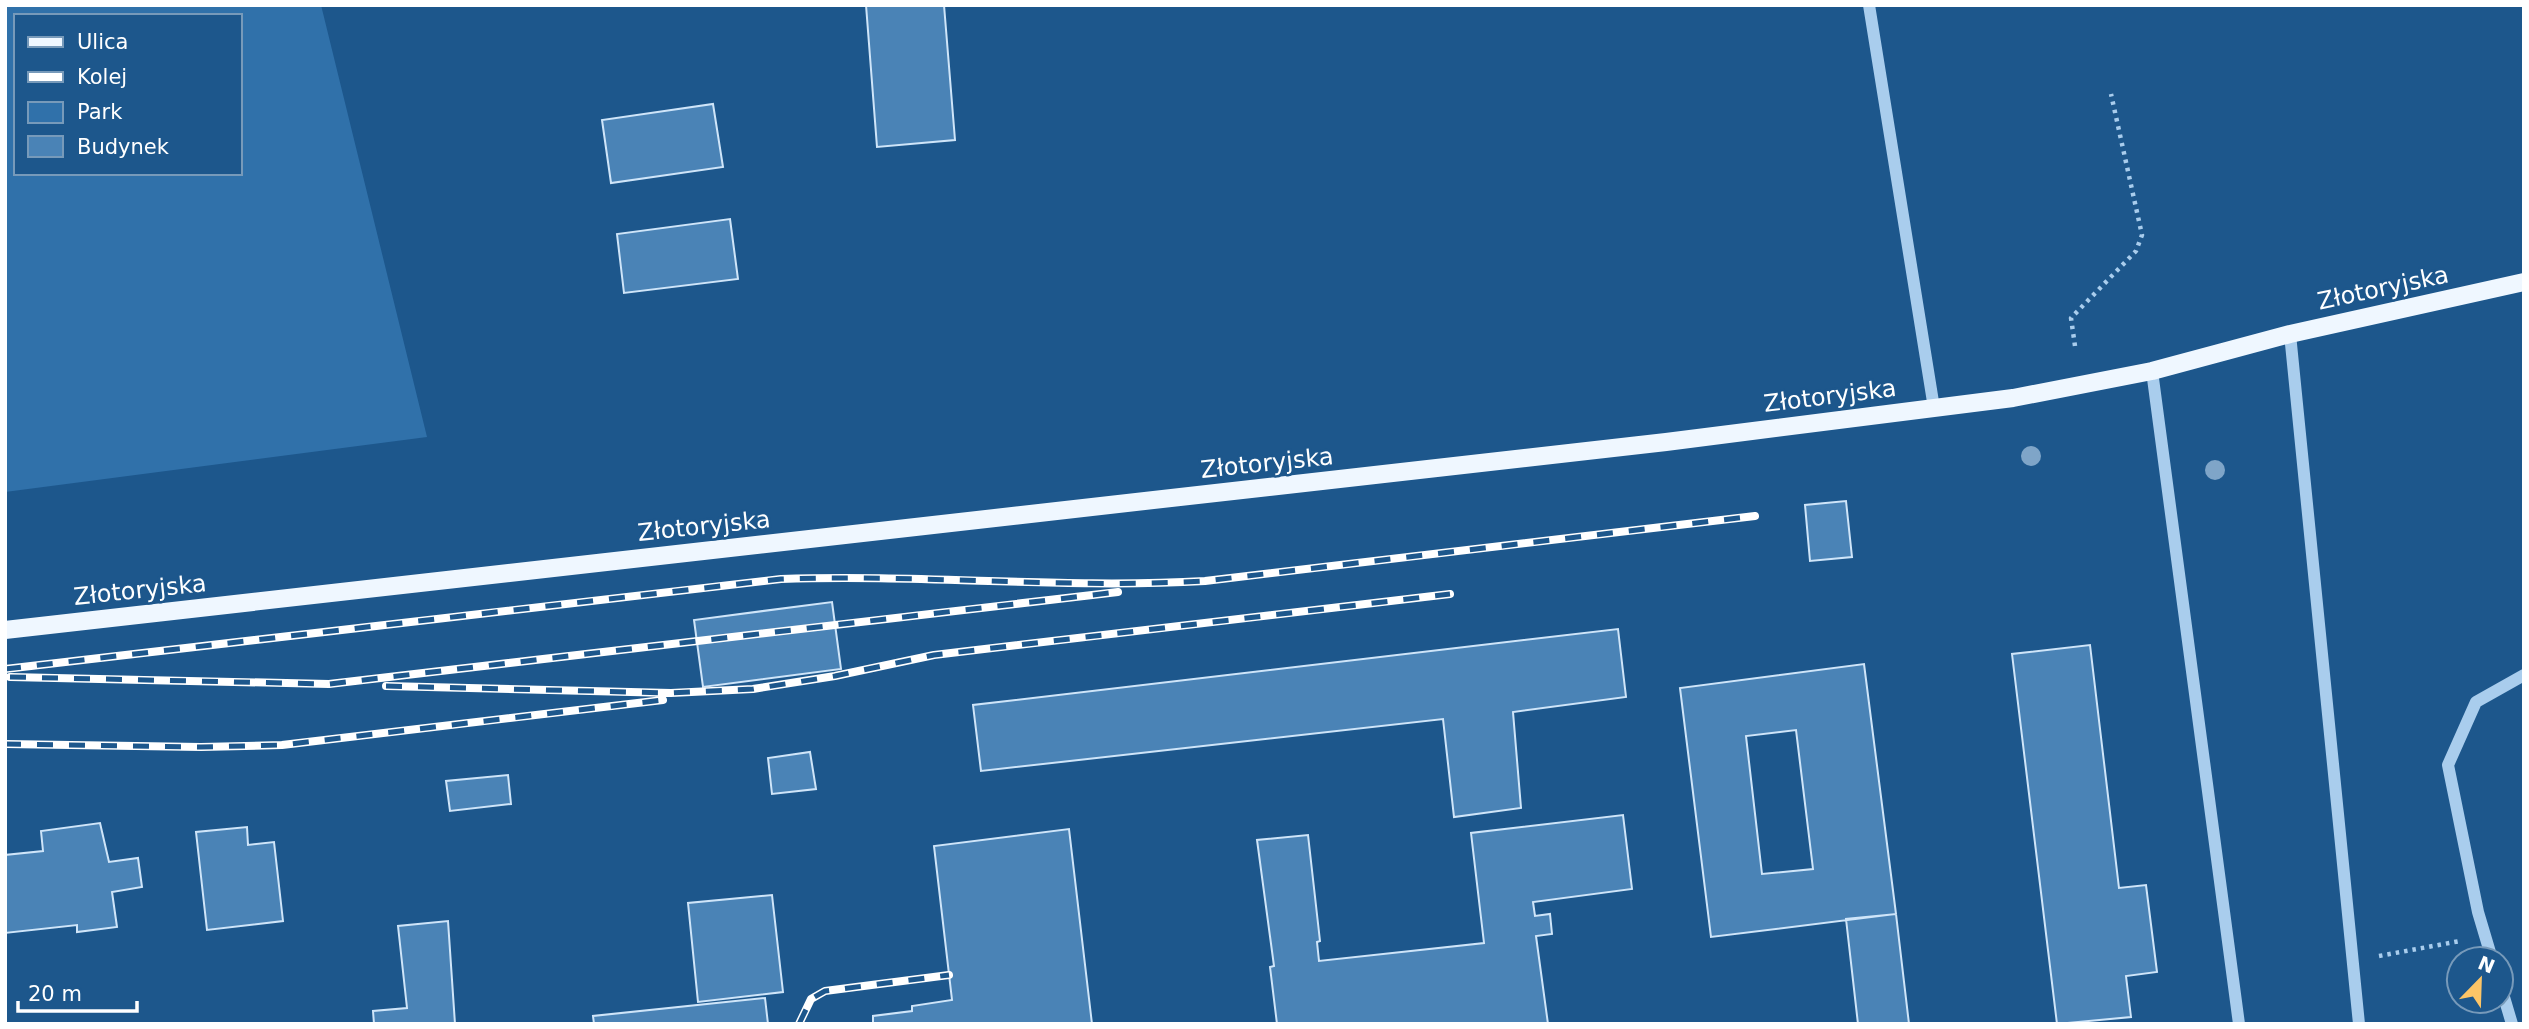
<svg xmlns="http://www.w3.org/2000/svg" width="2529" height="1029" font-family="'DejaVu Sans',sans-serif">
<style>
.green{fill:#3071aa;fill-rule:evenodd}
.building{fill:#4a83b6;stroke:#cfe5f9;stroke-width:2;fill-rule:evenodd}
.lines{fill:none;stroke-linecap:round;stroke-linejoin:round}
.path{stroke:#a9cded;stroke-width:4.5;stroke-dasharray:3.5 5;stroke-linecap:butt}
.minor{stroke:#a9cded;stroke-width:12}
.major{stroke:#eff7ff;stroke-width:18}
.rail-casing{stroke:#fff;stroke-width:8}
.rail{stroke:#1d578c;stroke-width:5;stroke-dasharray:16;stroke-linecap:butt}
.tree{fill:#7fa5c8}
.labels{text-anchor:middle;stroke-width:5;stroke-linejoin:round;paint-order:stroke}
.street-label{font-size:24px;fill:#fff;stroke:#1d578c}
</style>
<rect width="100%" height="100%" fill="#1d578c"/>
<!-- green -->
<path class="green" d="M5 5H321L427 437 5 492ZM16 16H240V173H16Z"/>
<!-- building -->
<path class="building" d="M866 5H944L955 140 877 147Z
M713 104 723 167 611 183 602 120Z
M730 219 738 279 624 293 617 234Z
M1846 501 1852 557 1810 561 1805 505Z
M832 602 841 669 703 687 694 620Z
M1618 629 1626 697 1513 712 1521 808 1454 817 1443 719 981 771 973 705Z
M2090 645 2119 888 2146 885 2157 972 2126 976 2131 1017 2057 1024 2012 654Z
M1864 664 1896 914 1711 937 1680 688ZM1796 730 1813 869 1762 874 1746 736Z
M810 752 816 789 772 794 768 758Z
M508 775 511 804 450 811 446 781Z
M1623 815 1632 889 1533 902 1535 916 1550 914 1552 934 1536 936 1548 1024H1277L1270 967 1274 966 1257 840 1308 835 1320 941 1317 942 1319 961 1484 943 1471 833Z
M100 823 109 862 138 858 142 887 112 892 117 927 77 932V925L5 933V855L43 851 41 831Z
M247 827 248 845 274 842 283 921 207 930 196 832Z
M1069 829 1092 1024H873V1016L912 1011V1006L952 1000 934 846Z
M772 895 783 992 698 1002 688 903Z
M1896 914 1909 1024H1858L1846 919Z
M448 921 455 1024H374L373 1011 407 1008 398 926Z
M765 998 768 1024H594L593 1016Z"/>
<g class="lines">
<!-- path -->
<path class="path" d="M2075 346 2071 318 2136 251 2142 235 2111 94
M2379 956 2460 941"/>
<!-- minor -->
<path class="minor" d="M1869 5 1934 408
M2290 334 2359 1024
M2152 371 2239 1024
M2492 959 2478 912 2448 765 2476 702 2524 675
M2501 987 2512 1024"/>
<!-- major -->
<path class="major" d="M5 630 1666 442 2013 398 2152 371 2290 334 2524 282"/>
<!-- rail casing -->
<g class="rail-casing">
<path id="rail" d="M5 669 781 579C923 574 1064 589 1205 581L1755 516
M10 677 329 684 1118 592
M386 686 671 693 753 689 835 676 934 655 1450 594
M5 744 201 747 282 745 663 700
M799 1024 811 999 825 991 949 975"/>
</g>
<!-- rail -->
<use href="#rail" class="rail"/>
</g>
<!-- trees -->
<g class="tree">
<circle cx="2031" cy="456" r="10"/>
<circle cx="2215" cy="470" r="10"/>
</g>
<g class="labels">
<!-- street labels -->
<g class="street-label">
<text transform="translate(2383 288) rotate(-12)" y="8">Złotoryjska</text>
<text transform="translate(1830 396) rotate(-7)" y="8">Złotoryjska</text>
<text transform="translate(1267 463) rotate(-6)" y="8">Złotoryjska</text>
<text transform="translate(704 526) rotate(-6)" y="8">Złotoryjska</text>
<text transform="translate(140 590) rotate(-6)" y="8">Złotoryjska</text>
</g>
</g>
<!-- border -->
<rect width="2529" height="1029" fill="none" stroke="#ffffff" stroke-width="14"/>
<!-- legend -->
<rect x="14" y="14" width="228" height="161" fill="#1d578c" stroke="#779aba" stroke-width="2"/>
<rect x="28" y="37" width="35" height="10" fill="#eff7ff" stroke="#779aba" stroke-width="2"/>
<text x="77" y="49" font-size="21" fill="#ffffff">Ulica</text>
<rect x="28" y="72" width="35" height="10" fill="#ffffff" stroke="#779aba" stroke-width="2"/>
<text x="77" y="84" font-size="21" fill="#ffffff">Kolej</text>
<rect x="28" y="102" width="35" height="21" fill="#3071aa" stroke="#779aba" stroke-width="2"/>
<text x="77" y="119" font-size="21" fill="#ffffff">Park</text>
<rect x="28" y="136" width="35" height="21" fill="#4a83b6" stroke="#779aba" stroke-width="2"/>
<text x="77" y="154" font-size="21" fill="#ffffff">Budynek</text>
<!-- north arrow -->
<g transform="translate(2480 980) rotate(23)"><circle r="33" fill="#1d578c" stroke="#779aba" stroke-width="2"/>
<path d="M0-5L12 26L0 18L-12 26Z" fill="#fdc567"/>
<text y="-10" font-size="19" font-weight="bold" text-anchor="middle" fill="#ffffff">N</text>
</g>
<!-- scale -->
<path d="M18 1001v10h119v-10" fill="none" stroke="#ffffff" stroke-width="3.5"/>
<text x="28" y="1001" font-size="21" fill="#ffffff" stroke="#1d578c" stroke-width="5" paint-order="stroke">20 m</text>
</svg>
